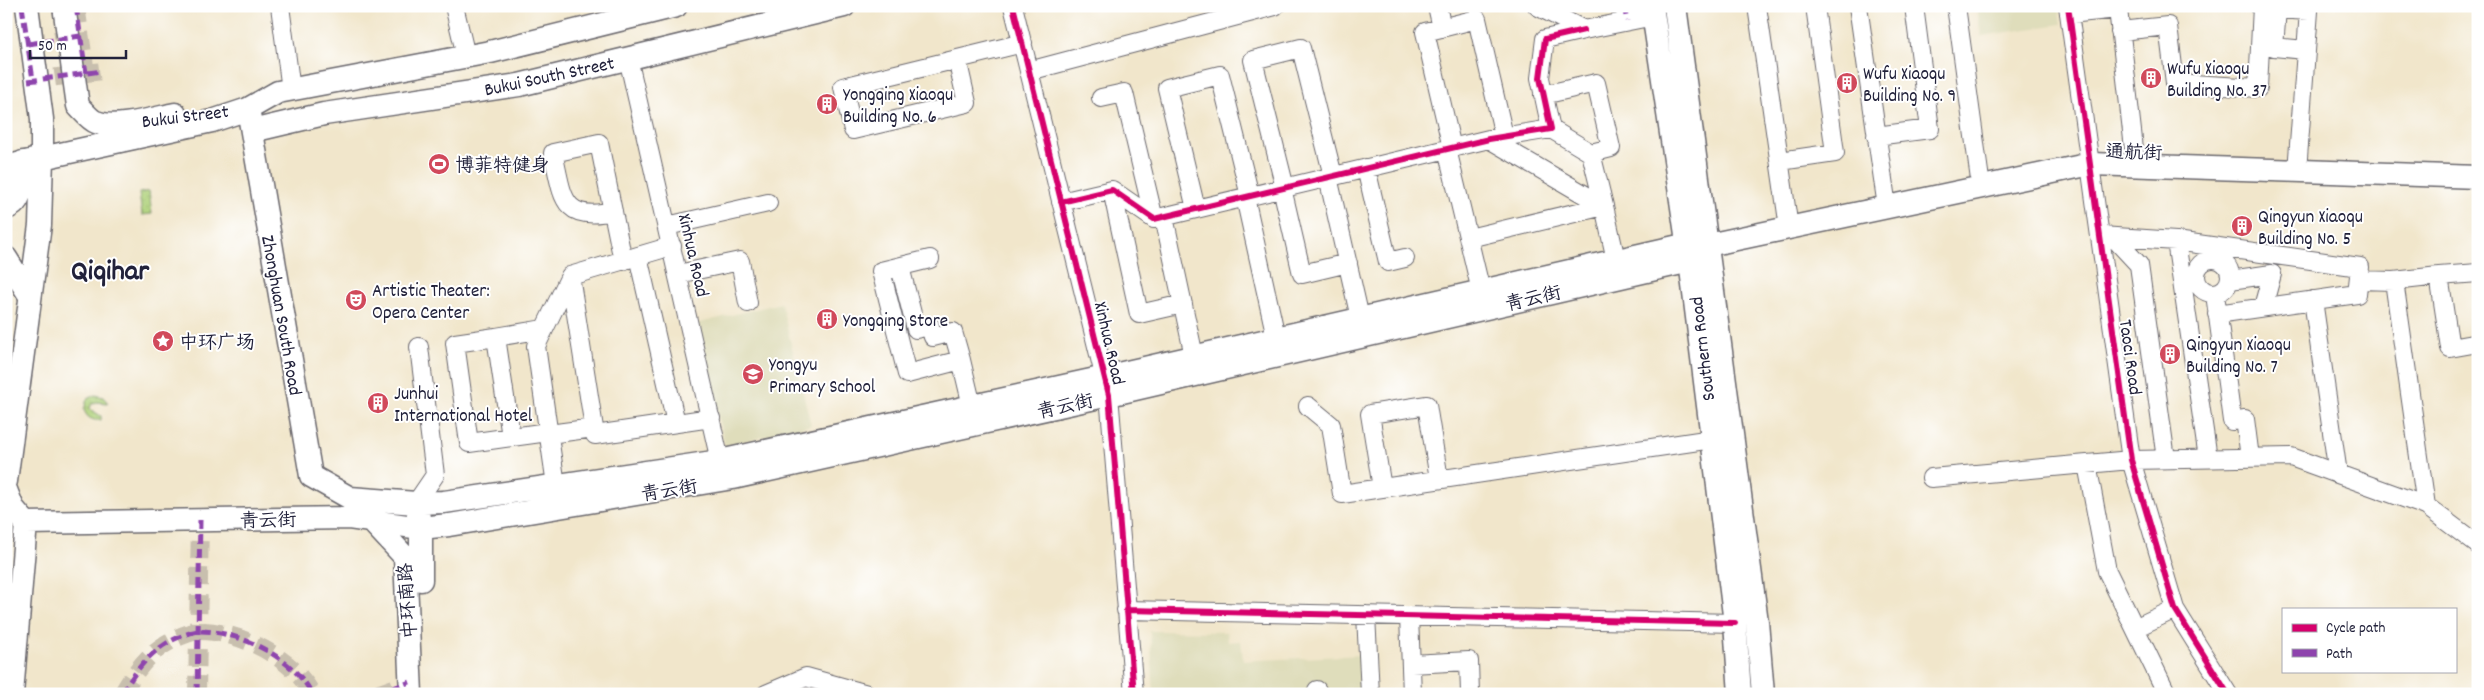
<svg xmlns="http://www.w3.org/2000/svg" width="2484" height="700" font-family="Dekko,'LXGW WenKai TC',sans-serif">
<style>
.built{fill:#dfddbb}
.grass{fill:url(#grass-dots);stroke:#687a5a}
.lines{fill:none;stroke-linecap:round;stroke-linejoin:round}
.minor-tunnel{stroke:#c8bfae;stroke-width:18;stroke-dasharray:18 9;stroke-linecap:butt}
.minor-casing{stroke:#6a676d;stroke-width:20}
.major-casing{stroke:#6a676d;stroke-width:25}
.minor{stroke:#fff;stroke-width:18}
.major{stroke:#fff;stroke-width:22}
.quiet{stroke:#8e44ad;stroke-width:5;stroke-dasharray:10 5;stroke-linecap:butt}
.cycleway-casing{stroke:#fff;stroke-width:9}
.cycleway{stroke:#d6006c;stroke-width:6}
.labels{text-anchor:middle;stroke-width:4;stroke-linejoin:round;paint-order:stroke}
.poi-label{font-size:19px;fill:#22223b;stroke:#fff;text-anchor:start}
.street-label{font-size:19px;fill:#22223b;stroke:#fff}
.town-label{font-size:29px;font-weight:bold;fill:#22223b;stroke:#fff}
</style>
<defs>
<pattern id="grass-dots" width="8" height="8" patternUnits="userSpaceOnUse" patternTransform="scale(1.25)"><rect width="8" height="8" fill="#afd17a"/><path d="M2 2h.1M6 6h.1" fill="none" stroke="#96b36a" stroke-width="1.8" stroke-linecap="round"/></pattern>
</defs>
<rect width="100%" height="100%" fill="#fff"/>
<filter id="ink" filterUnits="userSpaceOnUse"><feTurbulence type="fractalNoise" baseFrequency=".02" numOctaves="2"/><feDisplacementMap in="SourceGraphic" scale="10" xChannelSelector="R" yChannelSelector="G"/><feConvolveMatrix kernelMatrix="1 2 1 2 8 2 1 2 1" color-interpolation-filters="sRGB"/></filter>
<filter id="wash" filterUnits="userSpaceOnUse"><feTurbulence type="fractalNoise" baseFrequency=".0096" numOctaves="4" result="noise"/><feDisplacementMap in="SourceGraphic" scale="20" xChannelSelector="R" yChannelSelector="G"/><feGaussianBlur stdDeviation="1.12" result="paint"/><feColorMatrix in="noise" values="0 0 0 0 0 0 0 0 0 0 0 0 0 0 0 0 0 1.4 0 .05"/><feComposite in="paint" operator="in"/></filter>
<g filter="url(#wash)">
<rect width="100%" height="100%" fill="#f1e6cb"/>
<!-- built -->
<path class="built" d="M1977 6H2058L2061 24 1981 36Z
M781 303 811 425 725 446 695 324Z
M1150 631 1227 632 1228 642 1241 641 1243 661 1363 655 1365 694H1154Z"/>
<!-- grass -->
<path class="grass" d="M149 191 152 214 142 215 139 193Z
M95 395 103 397 108 403 96 402 91 405 90 409 101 416V420C92 421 87 418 84 410L87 399Z"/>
</g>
<g filter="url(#ink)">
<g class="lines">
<!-- minor-tunnel -->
<path class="minor-tunnel" d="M76 6 86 73
M28 44 79 36
M28 81 102 71
M122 694C133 675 145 657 164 645 171 640 191 631 200 631 239 631 294 658 312 694
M197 694 200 520
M377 694 410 682"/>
<!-- minor casing -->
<g class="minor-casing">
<path id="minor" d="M280 6 291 90
M454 6 466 56
M1013 6 1109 395 1134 694
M1437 6 1442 28
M1537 6 1584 30 1654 16
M1624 6 1627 21
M1757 6 1789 228
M1858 6 1887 207
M1956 6 1981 187
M2068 6 2131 460 2175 609 2228 694
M2069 14 2118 9 2136 166
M2120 31 2168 26 2175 83 2258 88 2262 6
M628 58 720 461
M957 59 967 103 853 130 843 87C903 72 963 58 1023 43
M1029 71 1275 6
M1543 95 1596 83 1611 148 1591 153 1551 129
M1101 98 1124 93 1154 219
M1876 136 1930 129 1914 6
M1489 139 1604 206 1591 153
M1452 148 1425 32 1477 19 1504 136
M1447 149 1481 291
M1780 161 1835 153 1815 6
M1366 168 1388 262 1405 258
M2297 171 2309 11 2277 9 2274 47 2305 50
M1328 177 1360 318
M1282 188 1302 274 1348 263
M1285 188 1253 60 1301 48 1333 176
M1112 190 1139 314 1183 304
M1245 197 1276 337
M1061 202 1112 190 1154 219 1489 139 1551 129 1540 78 1545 39 1584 30
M1196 209 1167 88 1220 75 1250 196
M613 211C560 223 563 194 553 153L599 143 623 261
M1164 217 1194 356
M667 226 768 203
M2101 236 2176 241 2360 267 2357 294 2217 314
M2113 237 2139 265 2166 459
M1469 238 1604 206 1616 260
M2176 241 2208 458
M638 256 676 423
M2196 276a17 17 0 1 1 34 0a17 17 0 1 1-34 0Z
M930 259 881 271 907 374 961 360 972 406
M900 267 916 329 930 326 933 337 953 332 961 360
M678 274 740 261 748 303
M2439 276 2478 273
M2230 280 2272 274 2263 307
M2359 280 2394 281 2439 276 2450 348 2478 343
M2394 281 2426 506
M2215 294 2232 421 2245 419 2250 458
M2313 300 2338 474
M496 337 455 343 469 443 548 432
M1308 406 1331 425 1342 494 1712 439
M594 428 570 276 672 246
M549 434 594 428 595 435 711 418
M511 437 496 337 544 329
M2087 464 2107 571 2167 694
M1931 478 2131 460 2291 457 2426 506 2478 545
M556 485 536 346 570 276
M1382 488 1370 414 1427 405 1439 479
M416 503 435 475 419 347
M1126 610 1735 623
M1366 615 1370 694
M1409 616 1412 694
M2135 628 2175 609
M1411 664 1469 661 1470 694
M1317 690V694
M766 694 806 677 867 694"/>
</g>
<!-- major casing -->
<g class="major-casing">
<path id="major" d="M64 6 78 106C83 111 90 120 96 122 115 130 155 118 175 114
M1652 6 1690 261 1735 623 1740 694
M1675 6 1757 622 1763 694
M248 109 311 476 350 498 405 557 411 694
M252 131 324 114 519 85 844 6
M6 167 42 158V119L27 6
M6 208C24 203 23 178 23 162
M6 258 30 296
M6 481 40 225 42 158 212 121 248 109 278 92 490 52 676 6
M6 490 13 508 26 523 349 518 421 528 449 525 733 478 1109 395 1690 261 1708 245
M350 498 416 503 444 502 720 461 1105 377 1688 244 1708 245 2091 164 2478 177
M418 513 421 528V580
M12 694 26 523"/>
</g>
<!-- minor -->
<use href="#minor" class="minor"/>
<!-- major -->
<use href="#major" class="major"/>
<!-- quiet -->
<path class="quiet" d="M22 6 33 80
M76 6 86 73
M1624 6 1627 21
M28 44 80 36
M28 81 102 71
M122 694C133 675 145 657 164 645 171 640 191 631 200 631 239 631 294 658 312 694
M197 694 200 520
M377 694 410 682"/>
<!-- cycleway casing -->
<g class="cycleway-casing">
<path id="cycleway" d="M1013 6 1109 395 1134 694
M2068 6 2131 460 2175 609 2228 694
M1061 202 1112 190 1154 219 1489 139 1551 129 1540 78 1545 39 1584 30
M1126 610 1735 623"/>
</g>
<!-- cycleway -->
<use href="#cycleway" class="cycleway"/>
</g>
</g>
<!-- icons -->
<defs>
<g id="building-disc" transform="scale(1.125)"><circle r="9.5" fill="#d1495b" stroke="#fff"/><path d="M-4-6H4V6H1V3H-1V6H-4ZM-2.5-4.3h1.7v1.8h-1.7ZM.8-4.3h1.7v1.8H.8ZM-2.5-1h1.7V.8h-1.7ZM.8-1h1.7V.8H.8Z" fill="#fff"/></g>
<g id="stadium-disc" transform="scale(1.125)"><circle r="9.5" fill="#d1495b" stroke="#fff"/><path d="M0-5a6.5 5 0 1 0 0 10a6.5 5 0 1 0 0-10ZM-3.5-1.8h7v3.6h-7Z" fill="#fff"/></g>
<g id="theatre-disc" transform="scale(1.125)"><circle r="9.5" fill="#d1495b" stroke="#fff"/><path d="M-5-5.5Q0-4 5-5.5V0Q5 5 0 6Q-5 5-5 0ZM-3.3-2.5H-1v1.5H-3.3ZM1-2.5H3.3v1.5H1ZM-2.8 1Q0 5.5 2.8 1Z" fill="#fff"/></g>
<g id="sight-disc" transform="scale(1.125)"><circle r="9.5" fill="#d1495b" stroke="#fff"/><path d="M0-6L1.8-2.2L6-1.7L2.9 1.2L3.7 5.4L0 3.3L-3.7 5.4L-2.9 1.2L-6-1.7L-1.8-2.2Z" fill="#fff"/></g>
<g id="school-disc" transform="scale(1.125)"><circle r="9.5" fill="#d1495b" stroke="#fff"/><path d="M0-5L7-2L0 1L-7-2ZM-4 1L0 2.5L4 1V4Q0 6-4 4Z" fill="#fff"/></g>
</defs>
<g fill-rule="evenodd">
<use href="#building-disc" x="2151" y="78"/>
<use href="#building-disc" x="1847" y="83"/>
<use href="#building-disc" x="827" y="104"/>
<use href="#stadium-disc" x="439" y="164"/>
<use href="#building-disc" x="2242" y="226"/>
<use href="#theatre-disc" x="356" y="300"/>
<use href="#building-disc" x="827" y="319"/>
<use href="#sight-disc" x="163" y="341"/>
<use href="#building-disc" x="2170" y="354"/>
<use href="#school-disc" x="753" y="374"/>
<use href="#building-disc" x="378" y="403"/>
</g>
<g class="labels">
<!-- poi labels -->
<g class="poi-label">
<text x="2167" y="74">Wufu Xiaoqu<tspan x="2167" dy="22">Building No. 37</tspan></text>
<text x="1863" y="79">Wufu Xiaoqu<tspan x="1863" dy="22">Building No. 9</tspan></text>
<text x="843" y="100">Yongqing Xiaoqu<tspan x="843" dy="22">Building No. 6</tspan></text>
<text x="455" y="171">博菲特健身</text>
<text x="2258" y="222">Qingyun Xiaoqu<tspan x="2258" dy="22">Building No. 5</tspan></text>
<text x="372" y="296">Artistic Theater:<tspan x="372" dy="22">Opera Center</tspan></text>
<text x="843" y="326">Yongqing Store</text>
<text x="179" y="348">中环广场</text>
<text x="2186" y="350">Qingyun Xiaoqu<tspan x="2186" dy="22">Building No. 7</tspan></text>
<text x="769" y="370">Yongyu<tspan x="769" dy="22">Primary School</tspan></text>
<text x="394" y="399">Junhui<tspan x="394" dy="22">International Hotel</tspan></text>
</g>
<!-- street labels -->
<g class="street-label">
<text transform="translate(549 75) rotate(-12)" y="7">Bukui South Street</text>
<text transform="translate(185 115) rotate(-7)" y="7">Bukui Street</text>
<text transform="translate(2134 151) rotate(2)" y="7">通航街</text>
<text transform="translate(695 255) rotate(77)" y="7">Xinhua Road</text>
<text transform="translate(1533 297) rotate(-13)" y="7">青云街</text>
<text transform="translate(283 315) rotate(80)" y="7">Zhonghuan South Road</text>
<text transform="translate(1111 343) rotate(77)" y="7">Xinhua Road</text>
<text transform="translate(1701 349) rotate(-97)" y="7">Southern Road</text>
<text transform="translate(2132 357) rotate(82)" y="7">Taoci Road</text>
<text transform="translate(1065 405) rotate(-12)" y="7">青云街</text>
<text transform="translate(669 489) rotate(-9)" y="7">青云街</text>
<text transform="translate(268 519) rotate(-1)" y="7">青云街</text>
<text transform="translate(406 601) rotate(-94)" y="7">中环南路</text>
</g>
<!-- town labels -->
<g class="town-label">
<text x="110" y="279">Qiqihar</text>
</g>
</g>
<!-- margin -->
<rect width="2484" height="700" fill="none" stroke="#fff" stroke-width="25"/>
<!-- legend -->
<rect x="2282" y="608" width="175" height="65" fill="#ffffff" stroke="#a7a7b1"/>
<rect x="2292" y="624" width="25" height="8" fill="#d6006c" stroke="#a7a7b1"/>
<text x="2326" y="632" font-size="15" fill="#22223b">Cycle path</text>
<rect x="2292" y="649" width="25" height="8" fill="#8e44ad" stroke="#a7a7b1"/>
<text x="2326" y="658" font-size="15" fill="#22223b">Path</text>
<!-- scale -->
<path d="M30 50v8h96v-8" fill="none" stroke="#22223b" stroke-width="2.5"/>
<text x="38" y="50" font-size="15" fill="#22223b" stroke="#ffffff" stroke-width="4" paint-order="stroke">50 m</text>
</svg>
